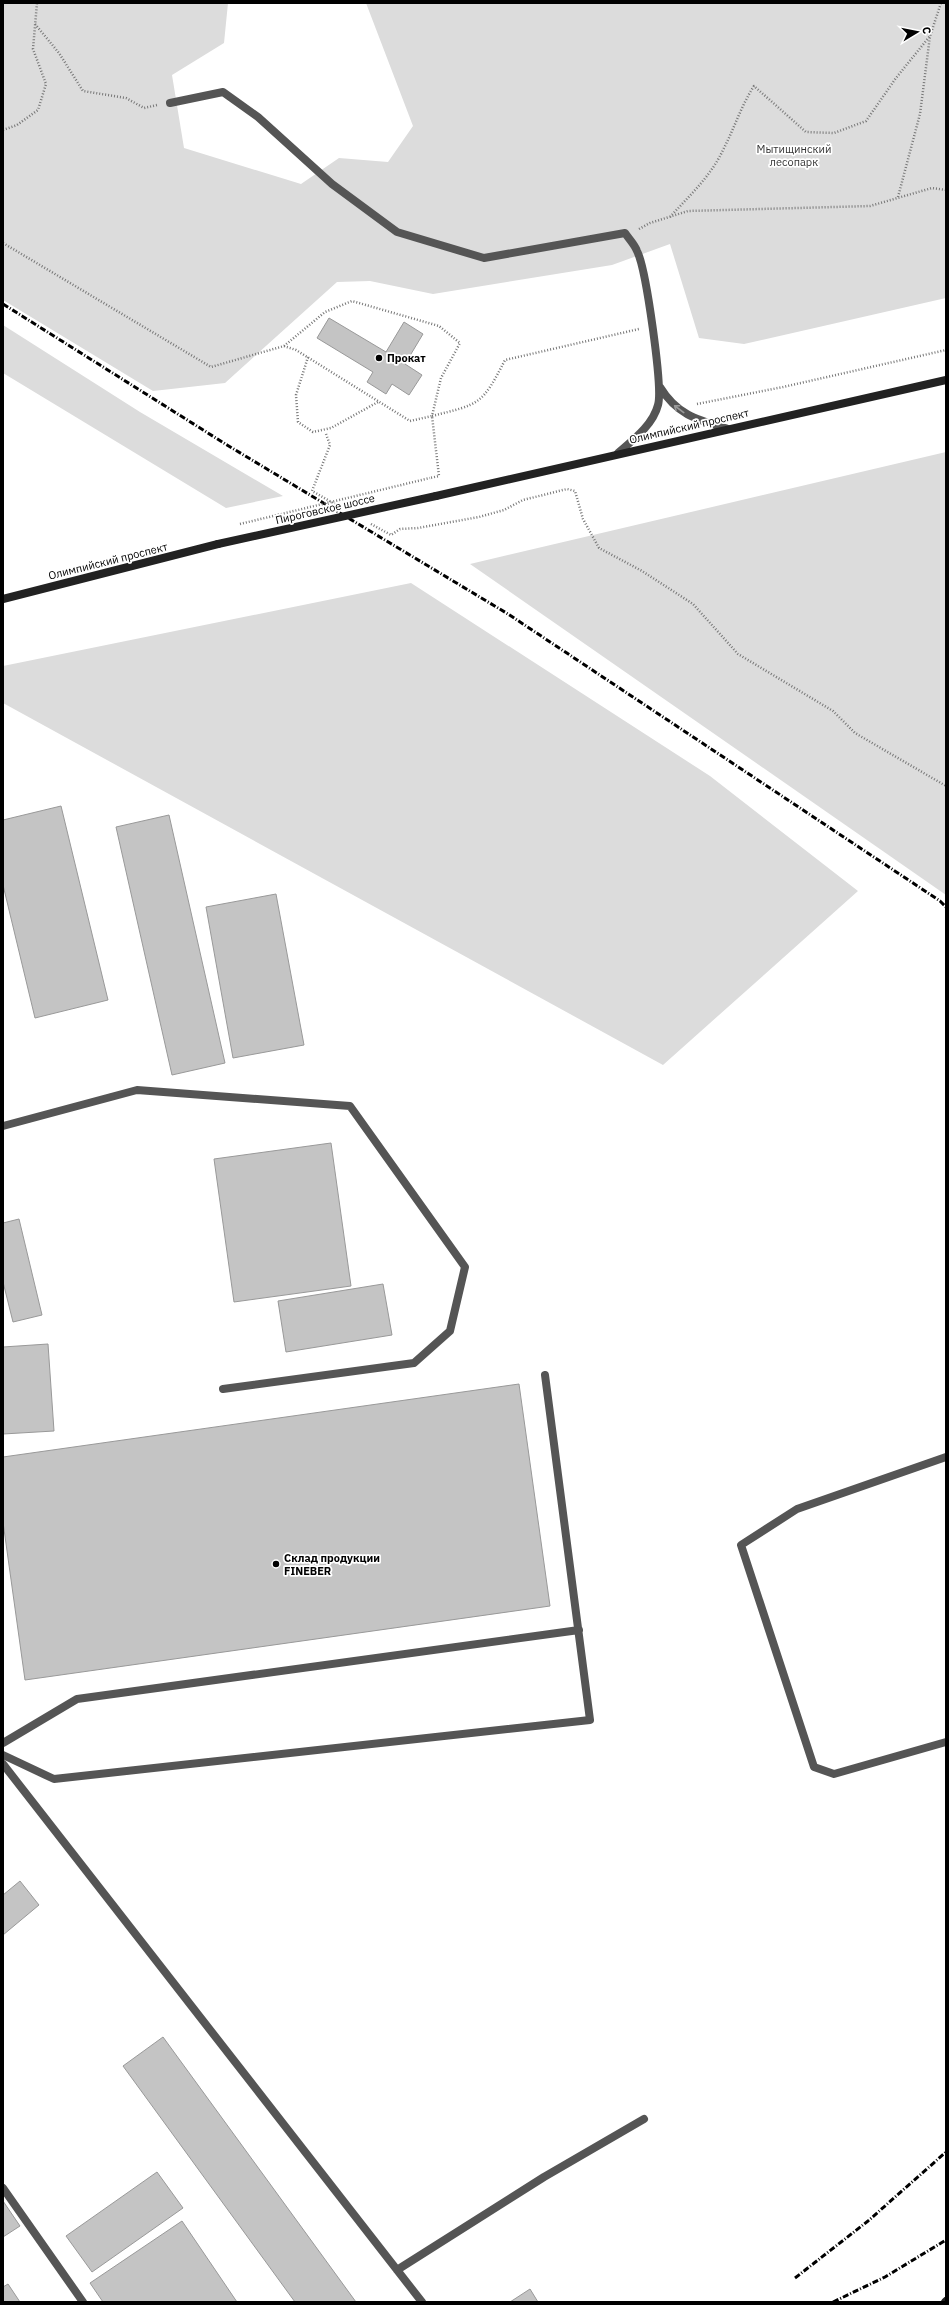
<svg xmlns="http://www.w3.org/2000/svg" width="949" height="2305" font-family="'IBM Plex Sans',sans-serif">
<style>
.green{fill:#dcdcdc}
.building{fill:#c4c4c4;stroke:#999}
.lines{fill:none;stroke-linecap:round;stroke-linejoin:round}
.path{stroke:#777;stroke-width:2.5;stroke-dasharray:1 2;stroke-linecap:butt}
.lane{stroke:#555;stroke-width:8}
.secondary{stroke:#222;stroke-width:8}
.rail{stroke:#000;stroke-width:3;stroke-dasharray:6 2 1 2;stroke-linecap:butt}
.path-bridge{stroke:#777;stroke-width:2.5;stroke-dasharray:1 2;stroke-linecap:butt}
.secondary-bridge{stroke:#222;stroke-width:8}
.oneway{stroke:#999}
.poi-dot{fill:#000;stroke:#fff;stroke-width:1.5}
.labels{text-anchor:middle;stroke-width:3.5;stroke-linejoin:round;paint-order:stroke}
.park-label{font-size:11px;fill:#333;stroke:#fff}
.poi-label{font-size:11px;font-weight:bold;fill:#000;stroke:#fff;text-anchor:start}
.street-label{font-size:11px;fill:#000;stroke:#fff}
</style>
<rect width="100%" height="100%" fill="#fff"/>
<!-- green -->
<path class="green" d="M3 3H228L224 43 172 75 184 148 301 184 339 158 388 162 413 126 366 3H946V298L744 344 699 338 670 244 612 265 433 294 370 281 337 282 225 383 153 391 3 300Z
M3 325 140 412 283 496 226 508 3 373Z
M946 452V895L470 564Z
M411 583 710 776 858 891 663 1065 3 703V666Z"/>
<!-- building -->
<path class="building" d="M329 318 386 352 404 322 423 334 405 364 422 375 409 395 392 384 386 394 367 382 373 372 317 338Z
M61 806 108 1000 35 1018 3 885V820Z
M169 815 225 1063 172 1075 116 827Z
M276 894 304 1045 233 1058 206 907Z
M331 1143 351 1286 234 1302 214 1159Z
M19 1219 42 1315 13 1322 3 1282V1223Z
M383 1284 392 1335 286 1352 278 1301Z
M48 1344 54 1431 3 1434V1347Z
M519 1384 550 1606 25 1680 3 1522V1457Z
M20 1881 39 1905 3 1935V1895Z
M163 2037 356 2302H295L123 2066Z
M157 2172 183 2208 92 2272 66 2236Z
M3 2201 20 2226 3 2237Z
M182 2221 237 2302H103L90 2283Z
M8 2284 20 2302H3V2287Z
M530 2289 538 2302H510Z"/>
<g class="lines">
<!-- path -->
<path class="path" d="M35 24 59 53 83 91 126 98 144 108 157 105
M3 130 17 125 38 110 46 84 33 49 37 3
M898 197 920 114 930 36 941 3
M670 217C689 196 711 176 723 150 734 129 741 106 754 86L806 132 834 133 866 121 896 78 930 36
M639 229 650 223 688 211 870 206 932 188 946 190
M3 243 211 367 284 346 325 312 352 301 439 326 460 343 441 378 432 416C480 404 482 405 505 360L639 329
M284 346 296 350 410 421 432 416 439 476 430 478
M308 357 296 395 298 422 313 432 331 428 378 402
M697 404 783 387 946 350
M326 434 330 445 312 491 335 504
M371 524 391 535 400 529 418 528 479 517 504 510 523 500 567 489 575 491 583 519 599 548 642 571 693 604 738 654 833 711 855 733 946 786"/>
<!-- lane -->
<path class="lane" d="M170 103 223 92 258 117 332 184 397 232 484 258 625 233C629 239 635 245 637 251 646 268 663 388 658 405 653 425 633 440 618 453
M660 387C677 415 698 420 728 429
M3 1126 137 1090 350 1106 465 1267 450 1331 414 1363 223 1389
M946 1457 797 1509 741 1545 814 1767 834 1774 946 1742
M3 1743 77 1699 579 1630
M3 1755 54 1779 590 1720 545 1375
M3 1764 422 2302
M3 2188 83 2302
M397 2270 544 2177 644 2119"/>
<!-- secondary -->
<path class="secondary" d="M436 496 946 380
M3 599 218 544
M945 2302 946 2301"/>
<!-- rail -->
<path class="rail" d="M3 304 227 445 508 614 940 901 946 907
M795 2278 868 2221 946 2152
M833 2302 885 2277 946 2240"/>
<!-- path-bridge -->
<path class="path-bridge" d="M240 524 430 478"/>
<!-- secondary-bridge -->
<path class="secondary-bridge" d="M218 544 436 496"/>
</g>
<!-- one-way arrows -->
<defs><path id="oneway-shaft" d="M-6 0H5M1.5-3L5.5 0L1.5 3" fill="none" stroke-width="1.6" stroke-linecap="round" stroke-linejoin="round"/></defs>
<use class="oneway" href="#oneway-shaft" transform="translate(679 409) rotate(-143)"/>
<!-- markers -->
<g class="poi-dot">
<circle cx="379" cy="358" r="4"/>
<circle cx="276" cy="1564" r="4"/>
</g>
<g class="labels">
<!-- park labels -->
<g class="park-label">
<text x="794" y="153">Мытищинский<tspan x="794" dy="13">лесопарк</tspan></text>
</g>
<!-- poi labels -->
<g class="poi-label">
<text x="387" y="362">Прокат</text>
<text x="284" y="1562">Склад продукции<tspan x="284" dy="13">FINEBER</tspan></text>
</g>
<!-- street labels -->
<g class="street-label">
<text transform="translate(689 426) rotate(-13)" y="4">Олимпийский проспект</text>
<text transform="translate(325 509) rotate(-13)" y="4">Пироговское шоссе</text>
<text transform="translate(108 561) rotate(-14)" y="4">Олимпийский проспект</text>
</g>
</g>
<!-- border -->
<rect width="949" height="2305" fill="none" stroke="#000000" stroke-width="8"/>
<!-- north arrow -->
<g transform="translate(917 32) rotate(80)" stroke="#ffffff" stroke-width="3" paint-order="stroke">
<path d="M0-3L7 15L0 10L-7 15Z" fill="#000000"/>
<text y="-6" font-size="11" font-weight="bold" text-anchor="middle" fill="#000000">С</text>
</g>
</svg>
